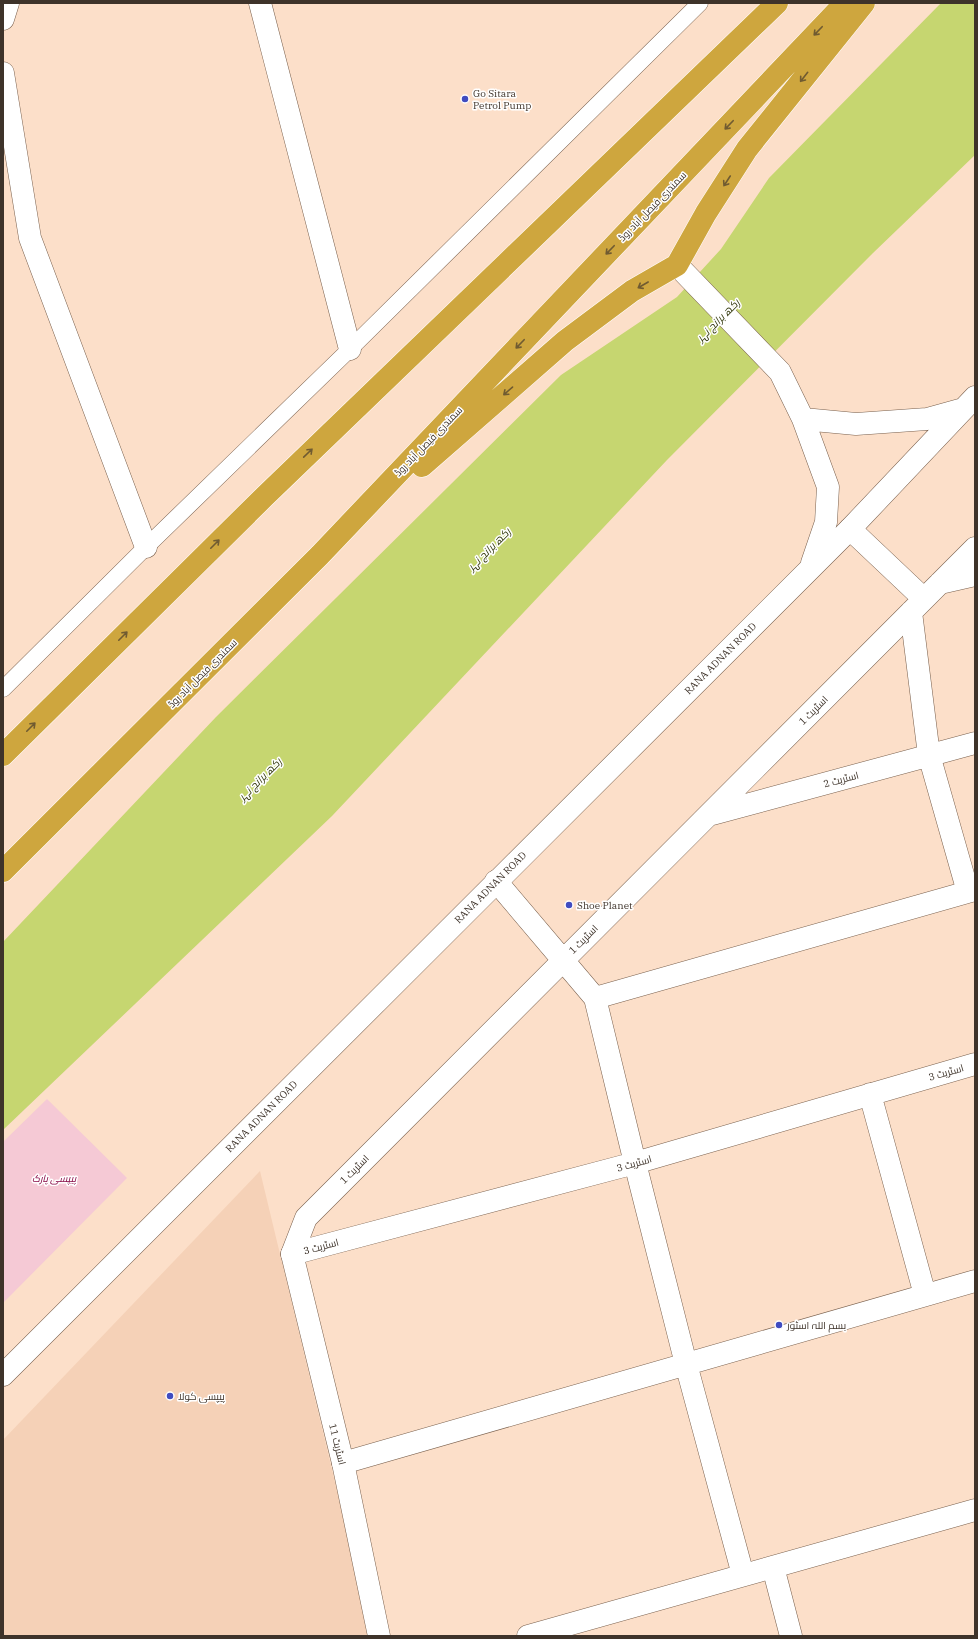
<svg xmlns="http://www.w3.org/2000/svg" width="978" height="1639" font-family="'IBM Plex Serif',Cairo,serif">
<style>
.built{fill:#f5d1b7}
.green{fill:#f5c9d5}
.water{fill:#c6d670}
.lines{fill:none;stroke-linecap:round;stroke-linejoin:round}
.lane-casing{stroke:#7a614e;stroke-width:17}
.street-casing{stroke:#7a614e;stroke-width:23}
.secondary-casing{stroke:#7a614e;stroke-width:23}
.highway-casing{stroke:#fff;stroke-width:23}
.lane{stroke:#fff;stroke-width:16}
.street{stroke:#fff;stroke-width:22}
.secondary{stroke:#fff;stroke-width:22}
.highway{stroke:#cea63e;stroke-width:22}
.oneway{stroke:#705b31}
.poi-dot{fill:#404cc0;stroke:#fff;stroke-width:1.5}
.labels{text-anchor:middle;stroke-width:3;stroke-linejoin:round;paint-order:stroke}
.poi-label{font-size:10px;fill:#3e332a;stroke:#fff;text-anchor:start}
.street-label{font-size:10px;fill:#3e332a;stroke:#fff}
.park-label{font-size:10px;font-style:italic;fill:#860745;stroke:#fff}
.water-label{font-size:11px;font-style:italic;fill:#363c11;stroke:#fff}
</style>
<rect width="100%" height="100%" fill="#fcdfc9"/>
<!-- built -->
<path class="built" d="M260 1171 372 1636H3V1440Z"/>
<!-- green -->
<path class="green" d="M47 1099 127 1178 3 1303V1142Z"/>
<!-- water -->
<path class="water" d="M941 3H975V155L873 253 667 460 332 816 3 1130V942L216 717 561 375 677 297 721 249 769 178Z"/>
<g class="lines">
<!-- lane casing -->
<g class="lane-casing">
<path id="lane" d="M3 689 146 547 350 349 700 3"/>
</g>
<!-- street casing -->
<g class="street-casing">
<path id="street" d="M260 3 350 349
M3 19 8 3
M3 73 30 238 146 547
M850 529 924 599
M940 583 975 575
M911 612 929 755 968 892
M709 815 975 743
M496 881 595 998 635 1163 686 1364 743 1575
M595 998 975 890
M870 1094 925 1295
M292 1254 306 1218 975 548
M292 1254 635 1163 975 1064
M343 1463 975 1281
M773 1567 791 1636
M528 1636 975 1510"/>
</g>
<!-- secondary casing -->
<g class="secondary-casing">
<path id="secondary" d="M677 265 780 372 803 419
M812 563 826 522 828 487 803 419 856 424 927 419 963 409
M292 1254 343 1463 379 1636
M3 1375 850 529 975 397"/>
</g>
<!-- highway casing -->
<g class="highway-casing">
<path id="highway" d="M422 466 565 341 632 291 677 265 706 213 747 149 864 3
M3 755 264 497 777 3
M3 871 320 555 845 3"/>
</g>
<!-- lane -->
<use href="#lane" class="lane"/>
<!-- street -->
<use href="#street" class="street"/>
<!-- secondary -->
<use href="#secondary" class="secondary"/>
<!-- highway -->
<use href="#highway" class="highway"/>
</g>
<!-- one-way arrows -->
<defs><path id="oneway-shaft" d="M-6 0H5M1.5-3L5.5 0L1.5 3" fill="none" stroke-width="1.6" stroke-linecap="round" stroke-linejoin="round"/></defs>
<g class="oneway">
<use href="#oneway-shaft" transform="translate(818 31) rotate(134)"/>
<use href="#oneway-shaft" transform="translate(804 77) rotate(128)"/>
<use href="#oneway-shaft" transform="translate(729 125) rotate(134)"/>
<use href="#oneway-shaft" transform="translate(727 181) rotate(123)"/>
<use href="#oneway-shaft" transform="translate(610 250) rotate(134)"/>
<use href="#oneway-shaft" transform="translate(643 285) rotate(150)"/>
<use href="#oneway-shaft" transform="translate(520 344) rotate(134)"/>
<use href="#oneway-shaft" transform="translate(508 391) rotate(139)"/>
<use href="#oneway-shaft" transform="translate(308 453) rotate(-44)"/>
<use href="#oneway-shaft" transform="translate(215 544) rotate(-45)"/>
<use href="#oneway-shaft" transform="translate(123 636) rotate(-45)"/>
<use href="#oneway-shaft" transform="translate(31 727) rotate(-45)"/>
</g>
<!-- markers -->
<g class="poi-dot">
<circle cx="465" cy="99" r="4"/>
<circle cx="569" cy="905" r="4"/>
<circle cx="779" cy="1325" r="4"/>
<circle cx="170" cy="1396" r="4"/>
</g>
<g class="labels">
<!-- poi labels -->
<g class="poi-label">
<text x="473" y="97">Go Sitara<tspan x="473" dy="12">Petrol Pump</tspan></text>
<text x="577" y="909">Shoe Planet</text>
<text x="787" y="1329">بسم اللہ اسٹور</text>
<text x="178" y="1400">پیپسی کولا</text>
</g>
<!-- street labels -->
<g class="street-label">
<text transform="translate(652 206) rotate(-46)" y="4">سمندری فیصل آباد روڈ</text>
<text transform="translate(428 441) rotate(-46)" y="4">سمندری فیصل آباد روڈ</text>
<text transform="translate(720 658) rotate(-45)" y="4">RANA ADNAN ROAD</text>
<text transform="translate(202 673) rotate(-45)" y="4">سمندری فیصل آباد روڈ</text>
<text transform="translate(813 710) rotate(-45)" y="4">اسٹریٹ 1</text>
<text transform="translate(841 779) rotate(-15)" y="4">اسٹریٹ 2</text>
<text transform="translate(490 887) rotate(-45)" y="4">RANA ADNAN ROAD</text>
<text transform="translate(583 939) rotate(-45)" y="4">اسٹریٹ 1</text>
<text transform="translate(946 1072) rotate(-16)" y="4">اسٹریٹ 3</text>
<text transform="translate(261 1116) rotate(-45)" y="4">RANA ADNAN ROAD</text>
<text transform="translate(634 1163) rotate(-16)" y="4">اسٹریٹ 3</text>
<text transform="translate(354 1169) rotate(-45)" y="4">اسٹریٹ 1</text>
<text transform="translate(321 1246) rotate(-15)" y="4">اسٹریٹ 3</text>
<text transform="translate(338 1444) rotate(76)" y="4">اسٹریٹ 11</text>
</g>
<!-- park labels -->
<g class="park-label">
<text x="54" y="1182">پیپسی پارک</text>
</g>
<!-- water labels -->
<g class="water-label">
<text transform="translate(718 320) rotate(-45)" y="4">رکھ برانچ نہر</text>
<text transform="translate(489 549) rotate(-45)" y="4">رکھ برانچ نہر</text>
<text transform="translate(260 779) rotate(-45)" y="4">رکھ برانچ نہر</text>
</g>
</g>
<!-- border -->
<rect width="978" height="1639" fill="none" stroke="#3e332a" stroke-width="8"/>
</svg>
